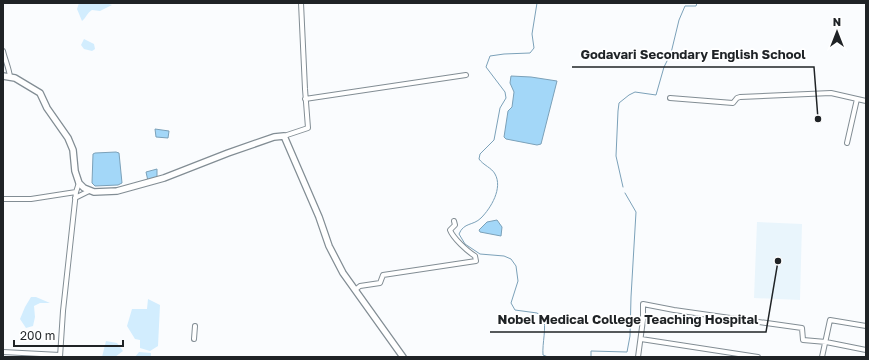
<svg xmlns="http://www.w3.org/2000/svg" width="869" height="360" font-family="'Golos Text',sans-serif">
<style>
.built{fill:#e9f5fc}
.green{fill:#d2edfe}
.water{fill:#a3d7f8;stroke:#7ba1b9}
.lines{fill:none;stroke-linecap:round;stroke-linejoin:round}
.stream{stroke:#7ba1b9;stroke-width:1}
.street-casing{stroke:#828d94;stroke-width:6}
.secondary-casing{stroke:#828d94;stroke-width:8}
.street{stroke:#fff;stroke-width:4}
.secondary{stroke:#fff;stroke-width:5.5}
.leader{fill:none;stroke:#1f2326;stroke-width:1.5}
.callout-dot{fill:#1f2326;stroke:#fff;stroke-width:1.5}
.callout-label{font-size:13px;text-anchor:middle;font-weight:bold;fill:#1f2326;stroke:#fff;stroke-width:3.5;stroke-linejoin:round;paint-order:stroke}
</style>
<rect width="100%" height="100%" fill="#fafcfe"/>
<!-- built -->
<path class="built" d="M757 222 802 224 800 300 754 298Z"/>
<!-- green -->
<path class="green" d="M79 3H106L112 5 100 11 92 10C87 13 86 18 82 21L77 9Z
M84 39 94 44 95 49 92 51 84 49 81 45Z
M31 297H36L50 303H40L34 306 35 317 33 326 26 328 20 319 25 307Z
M148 299 160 305 158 346 150 351 140 348V340L135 339 127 326 132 309H147Z
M106 341 117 343 123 351 115 357H102Z
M139 352 151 353V357H127H135Z"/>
<!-- water -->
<path class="water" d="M511 76 531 77 557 81 541 144 537 145 506 139 504 137 508 111 512 107 514 92 510 83Z
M155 129 169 131 168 138 156 137Z
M116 152 119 153 122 183 118 185 95 186 92 183 93 154 95 153Z
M157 169V178L148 181 146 172Z
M497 220 502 227 501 236 480 232 479 230 487 222Z"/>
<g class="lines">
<!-- stream -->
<path class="stream" d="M537 3 532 34 534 48 530 53 504 54 490 56 486 67 505 92 506 98 500 108 494 140 480 154 479 159C483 165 492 168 495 174 503 188 491 208 481 218 473 226 464 222 459 234L465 244 480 254 504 256 511 259 516 266 518 281 511 303 515 310 537 313 543 317C547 327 542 343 543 355L548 357
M623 187 616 156 618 111 619 103 629 95 635 92 656 95 664 67 671 53 679 20 685 6H696L697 3
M591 357V351L627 352 630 336 631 297 636 212 625 193"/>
<!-- street casing -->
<g class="street-casing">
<path id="street" d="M3 51C5 60 9 68 10 77
M670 98 733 103 737 98 740 97 831 93 866 101
M305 99 466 75
M284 136 308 128 305 89 301 3
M847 143 857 99
M75 198 89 191
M3 199H31L76 192
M355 290 360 286 380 283 383 275 476 261 475 256C467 251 453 238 450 230L455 225 454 221
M194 339 195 326
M641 339 758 357
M3 352 60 355
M60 357 63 311 76 192 79 183
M638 357 643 320V304L674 310 802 328 803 340 826 342 866 350
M822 357 830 320 866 326"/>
</g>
<!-- secondary casing -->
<g class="secondary-casing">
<path id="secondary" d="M3 76 15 78 40 93 47 108 68 138 73 150 75 171 79 183 84 188 94 192 117 191 164 178 228 153 274 137 284 136 319 217 329 246 343 273 403 357"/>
</g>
<!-- street -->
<use href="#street" class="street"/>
<!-- secondary -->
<use href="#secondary" class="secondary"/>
</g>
<!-- callouts -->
<path class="leader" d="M818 119L814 67H572M778 261L766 332H490"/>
<g class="callout-dot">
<circle cx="818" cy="119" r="4"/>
<circle cx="778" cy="261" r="4"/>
</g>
<g class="callout-label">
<text x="693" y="59">Godavari Secondary English School</text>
<text x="628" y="324">Nobel Medical College Teaching Hospital</text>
</g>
<!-- border -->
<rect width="869" height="360" fill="none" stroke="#1f2326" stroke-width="8"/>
<!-- north arrow -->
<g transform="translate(837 32)" stroke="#ffffff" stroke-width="3" paint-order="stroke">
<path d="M0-3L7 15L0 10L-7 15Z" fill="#1f2326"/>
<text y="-6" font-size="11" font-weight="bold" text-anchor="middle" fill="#1f2326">N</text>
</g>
<!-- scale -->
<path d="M14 340v6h109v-6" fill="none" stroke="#1f2326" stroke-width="2"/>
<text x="20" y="340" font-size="12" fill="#1f2326" stroke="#ffffff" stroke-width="3" paint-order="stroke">200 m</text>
</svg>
